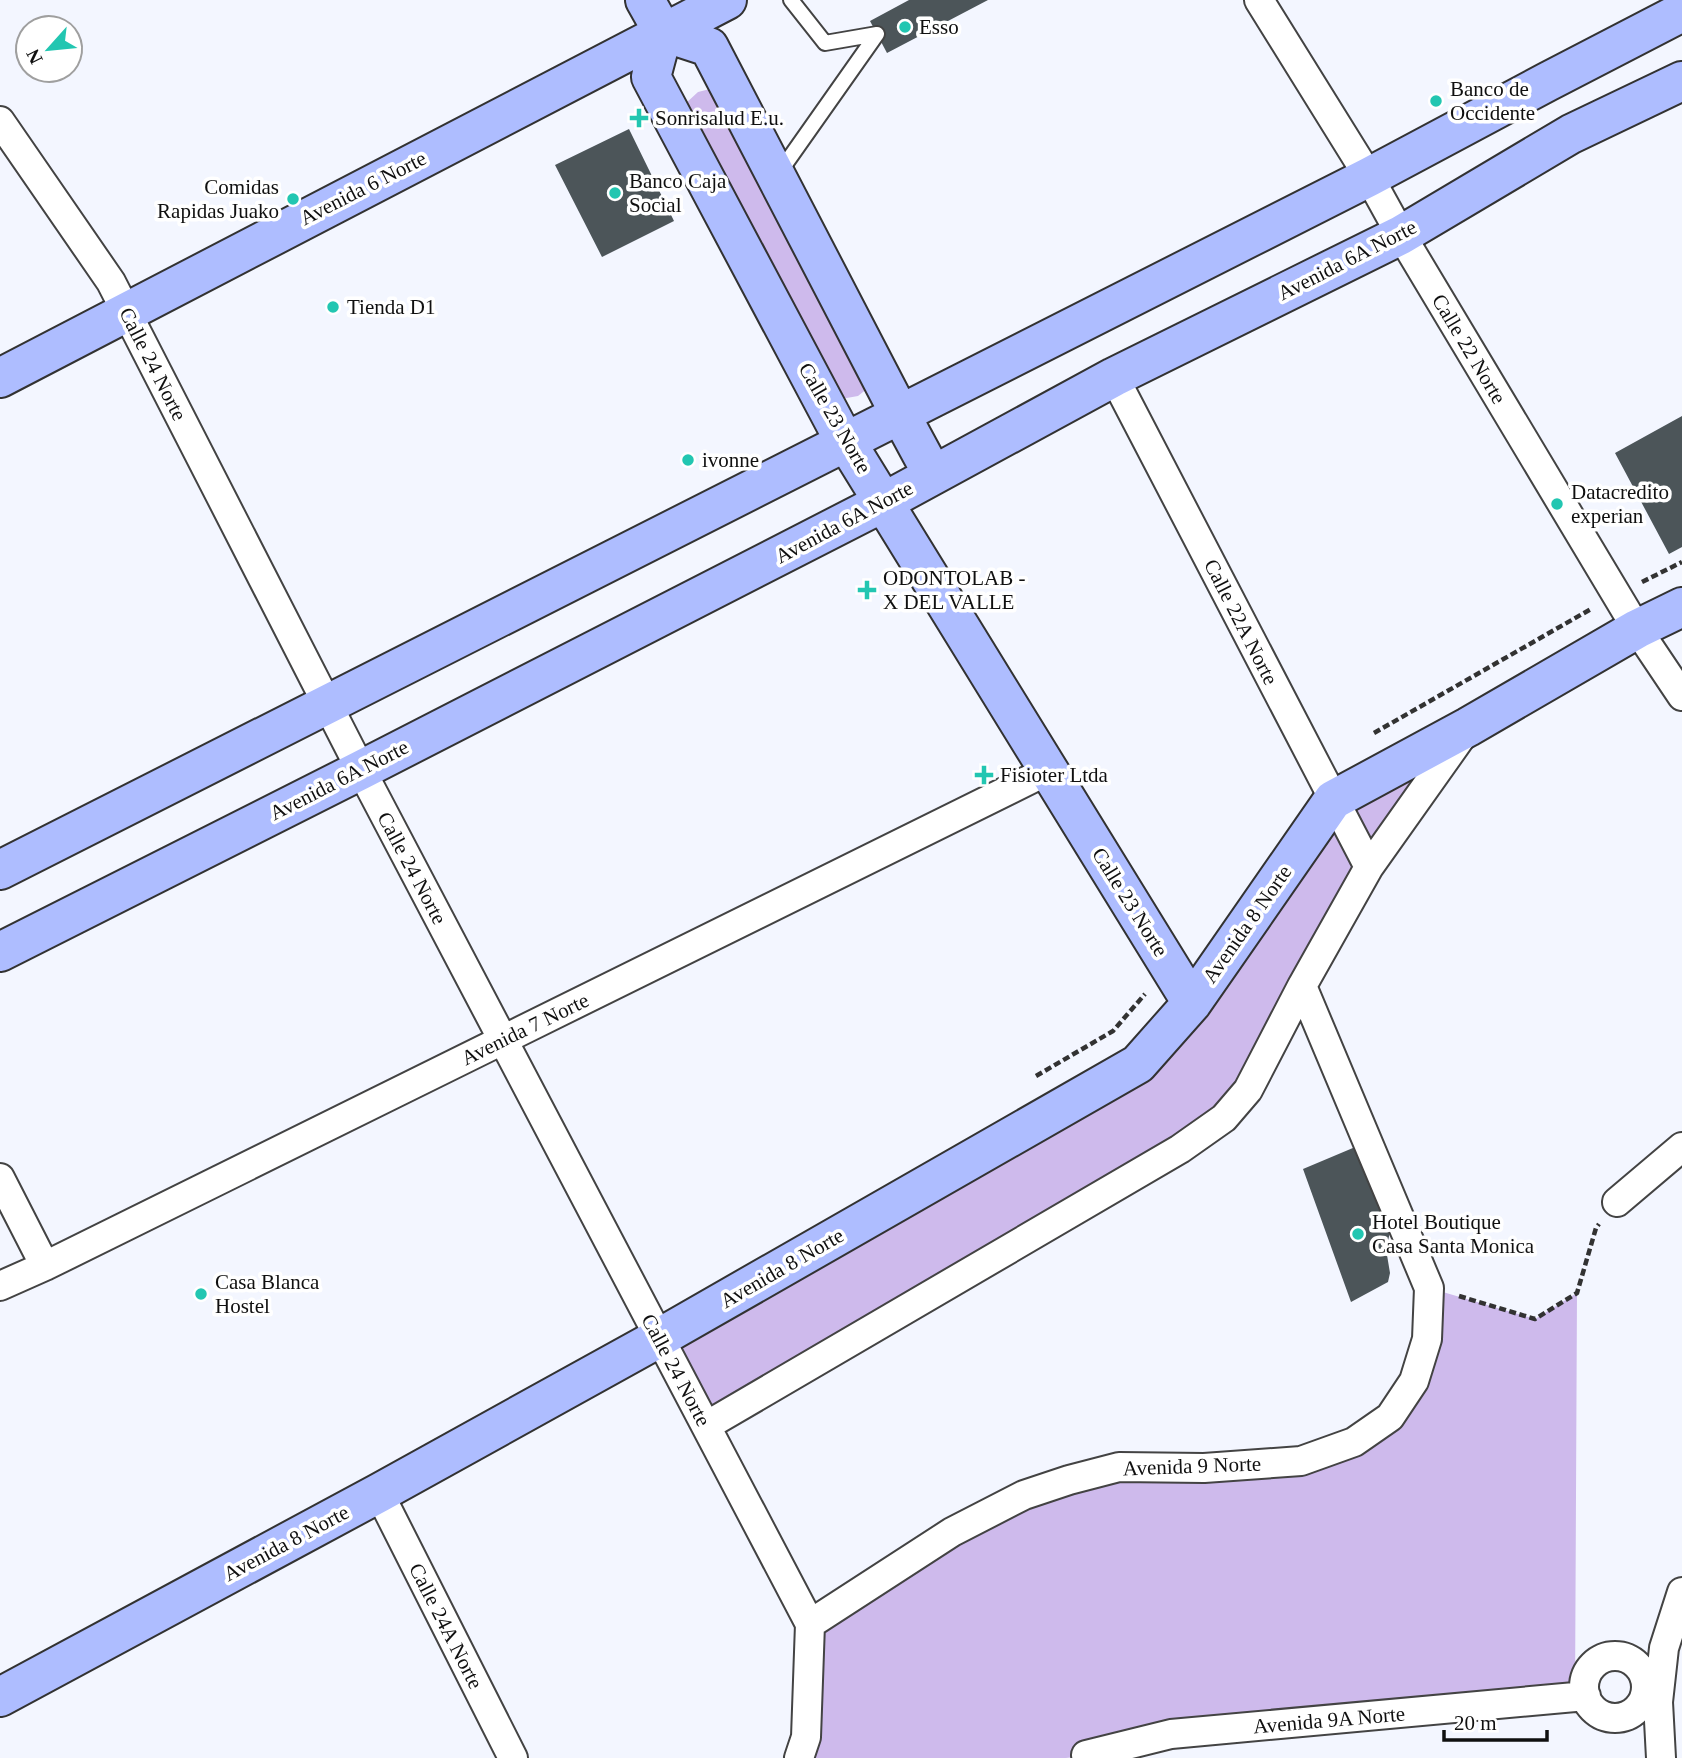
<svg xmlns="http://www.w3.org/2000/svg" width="1682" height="1758" font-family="Georgia,serif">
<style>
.green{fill:#cebaec}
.building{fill:#4c5559}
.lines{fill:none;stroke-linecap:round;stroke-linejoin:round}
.lane-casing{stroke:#434343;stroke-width:18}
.street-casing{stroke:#434343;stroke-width:32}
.secondary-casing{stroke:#323232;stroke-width:42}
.path{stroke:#323232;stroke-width:4.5;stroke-dasharray:7 3.5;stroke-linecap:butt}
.lane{stroke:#fff;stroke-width:14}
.street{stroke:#fff;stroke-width:28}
.secondary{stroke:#aebdff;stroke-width:38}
.poi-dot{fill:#22c6b1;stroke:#fff;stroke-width:2.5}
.labels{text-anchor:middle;stroke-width:7;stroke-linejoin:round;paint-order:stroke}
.poi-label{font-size:21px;fill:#101010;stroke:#fff;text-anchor:start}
.street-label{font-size:21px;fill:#101010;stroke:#fff}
</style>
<rect width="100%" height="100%" fill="#f3f6ff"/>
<!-- green -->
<path class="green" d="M710 89 868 388 858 396 841 399 685 104 698 92Z
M1468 727 1224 1118 706 1426 659 1338 1138 1064 1333 800Z
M1429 1288 1535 1319 1577 1293 1575 1698 1066 1758H799L810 1624 1069 1480 1301 1461 1390 1417Z"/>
<!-- building -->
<path class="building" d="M909 0H988L887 53 870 21Z
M629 129 674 221 602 257 555 165Z
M1682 416V547L1669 554 1615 453Z
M1360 1145 1393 1220 1386 1249 1390 1273 1388 1282 1351 1302 1303 1169Z"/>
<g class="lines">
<!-- lane casing -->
<g class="lane-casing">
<path id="lane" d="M791 0 825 43 877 34
M779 173 877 34"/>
</g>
<!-- street casing -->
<g class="street-casing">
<path id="street" d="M1259 0 1369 177 1401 235 1637 629 1682 696
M0 121 111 282 361 770 810 1624 806 1737 799 1758
M1114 377 1369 867
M0 1178 45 1266
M1617 1202 1682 1147
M0 1286 45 1266 1049 770
M706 1426 1180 1149 1224 1118 1248 1090 1302 986 1369 867 1464 733
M379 1493 513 1758
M810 1624 952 1532 1024 1495 1069 1480 1119 1467 1204 1468 1301 1461 1354 1442 1390 1417 1414 1381 1427 1339 1429 1288 1302 986
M1584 1687a31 31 0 1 1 62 0a31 31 0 1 1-62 0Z
M1086 1755 1171 1734 1586 1696
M1661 1758 1658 1702 1664 1648 1682 1592"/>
</g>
<!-- secondary casing -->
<g class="secondary-casing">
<path id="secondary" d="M645 0 663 32 709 47 892 399 933 475
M663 32 651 77 837 427 1192 1003
M0 378 727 0
M0 870 1369 177 1547 82 1682 12
M0 952 361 770 884 502 1114 377 1401 235 1571 134 1682 81
M0 1697 379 1493 659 1338 1138 1064 1192 1003 1333 800 1468 727 1637 629 1682 607"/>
</g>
<!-- path -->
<path class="path" d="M1642 582 1682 562
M1374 733 1591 609
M1036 1076 1113 1031 1145 994
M1459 1296 1535 1319 1577 1293 1596 1228 1599 1224"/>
<!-- lane -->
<use href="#lane" class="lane"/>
<!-- street -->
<use href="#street" class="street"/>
<!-- secondary -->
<use href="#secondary" class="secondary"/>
</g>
<!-- markers -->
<g class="poi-dot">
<circle cx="905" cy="27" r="7"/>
<circle cx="1436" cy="101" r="7"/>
<path d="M635.5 107.5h7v7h7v7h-7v7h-7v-7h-7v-7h7z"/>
<circle cx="615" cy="193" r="7"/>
<circle cx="293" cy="199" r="7"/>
<circle cx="333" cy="307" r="7"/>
<circle cx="688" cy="460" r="7"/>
<circle cx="1557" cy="504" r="7"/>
<path d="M863.5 579.5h7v7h7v7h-7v7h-7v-7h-7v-7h7z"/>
<path d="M980.5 764.5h7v7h7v7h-7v7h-7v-7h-7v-7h7z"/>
<circle cx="1358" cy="1234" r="7"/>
<circle cx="201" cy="1294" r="7"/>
</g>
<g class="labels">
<!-- poi labels -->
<g class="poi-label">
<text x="919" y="34">Esso</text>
<text x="1450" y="96">Banco de<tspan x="1450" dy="24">Occidente</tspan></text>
<text x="655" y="125">Sonrisalud E.u.</text>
<text x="629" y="188">Banco Caja<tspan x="629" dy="24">Social</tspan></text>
<text x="279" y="194" text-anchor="end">Comidas<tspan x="279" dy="24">Rapidas Juako</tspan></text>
<text x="347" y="314">Tienda D1</text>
<text x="702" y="467">ivonne</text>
<text x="1571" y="499">Datacredito<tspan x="1571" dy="24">experian</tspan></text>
<text x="883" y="585">ODONTOLAB -<tspan x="883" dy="24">X DEL VALLE</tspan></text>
<text x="1000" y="782">Fisioter Ltda</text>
<text x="1372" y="1229">Hotel Boutique<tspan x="1372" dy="24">Casa Santa Monica</tspan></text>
<text x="215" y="1289">Casa Blanca<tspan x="215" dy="24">Hostel</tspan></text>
</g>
<!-- street labels -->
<g class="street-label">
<text transform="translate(363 188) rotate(-27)" y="7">Avenida 6 Norte</text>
<text transform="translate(1347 260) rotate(-27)" y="7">Avenida 6A Norte</text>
<text transform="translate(1469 349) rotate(59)" y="7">Calle 22 Norte</text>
<text transform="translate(153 364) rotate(63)" y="7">Calle 24 Norte</text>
<text transform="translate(835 418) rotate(60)" y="7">Calle 23 Norte</text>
<text transform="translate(844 522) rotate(-28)" y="7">Avenida 6A Norte</text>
<text transform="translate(1241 622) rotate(63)" y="7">Calle 22A Norte</text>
<text transform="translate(339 780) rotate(-27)" y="7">Avenida 6A Norte</text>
<text transform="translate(412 868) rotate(62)" y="7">Calle 24 Norte</text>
<text transform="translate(1130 902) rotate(58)" y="7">Calle 23 Norte</text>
<text transform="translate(1247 924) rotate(-55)" y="7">Avenida 8 Norte</text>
<text transform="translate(525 1029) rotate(-26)" y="7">Avenida 7 Norte</text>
<text transform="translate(782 1268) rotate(-30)" y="7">Avenida 8 Norte</text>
<text transform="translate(676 1370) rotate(62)" y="7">Calle 24 Norte</text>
<text transform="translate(1192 1466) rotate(-2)" y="7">Avenida 9 Norte</text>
<text transform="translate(286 1543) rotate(-28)" y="7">Avenida 8 Norte</text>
<text transform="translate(446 1626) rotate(63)" y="7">Calle 24A Norte</text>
<text transform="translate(1329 1720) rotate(-5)" y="7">Avenida 9A Norte</text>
</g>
</g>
<!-- north arrow -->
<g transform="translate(49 49) rotate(243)"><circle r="33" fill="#ffffff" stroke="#9f9f9f" stroke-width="2"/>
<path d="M0-5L12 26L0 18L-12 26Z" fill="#22c6b1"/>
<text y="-10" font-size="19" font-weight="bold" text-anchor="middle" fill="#101010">N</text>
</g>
<!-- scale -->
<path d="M1444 1730v10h103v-10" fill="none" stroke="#101010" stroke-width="3.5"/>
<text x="1454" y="1730" font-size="21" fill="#101010" stroke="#ffffff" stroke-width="5" paint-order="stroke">20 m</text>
</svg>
